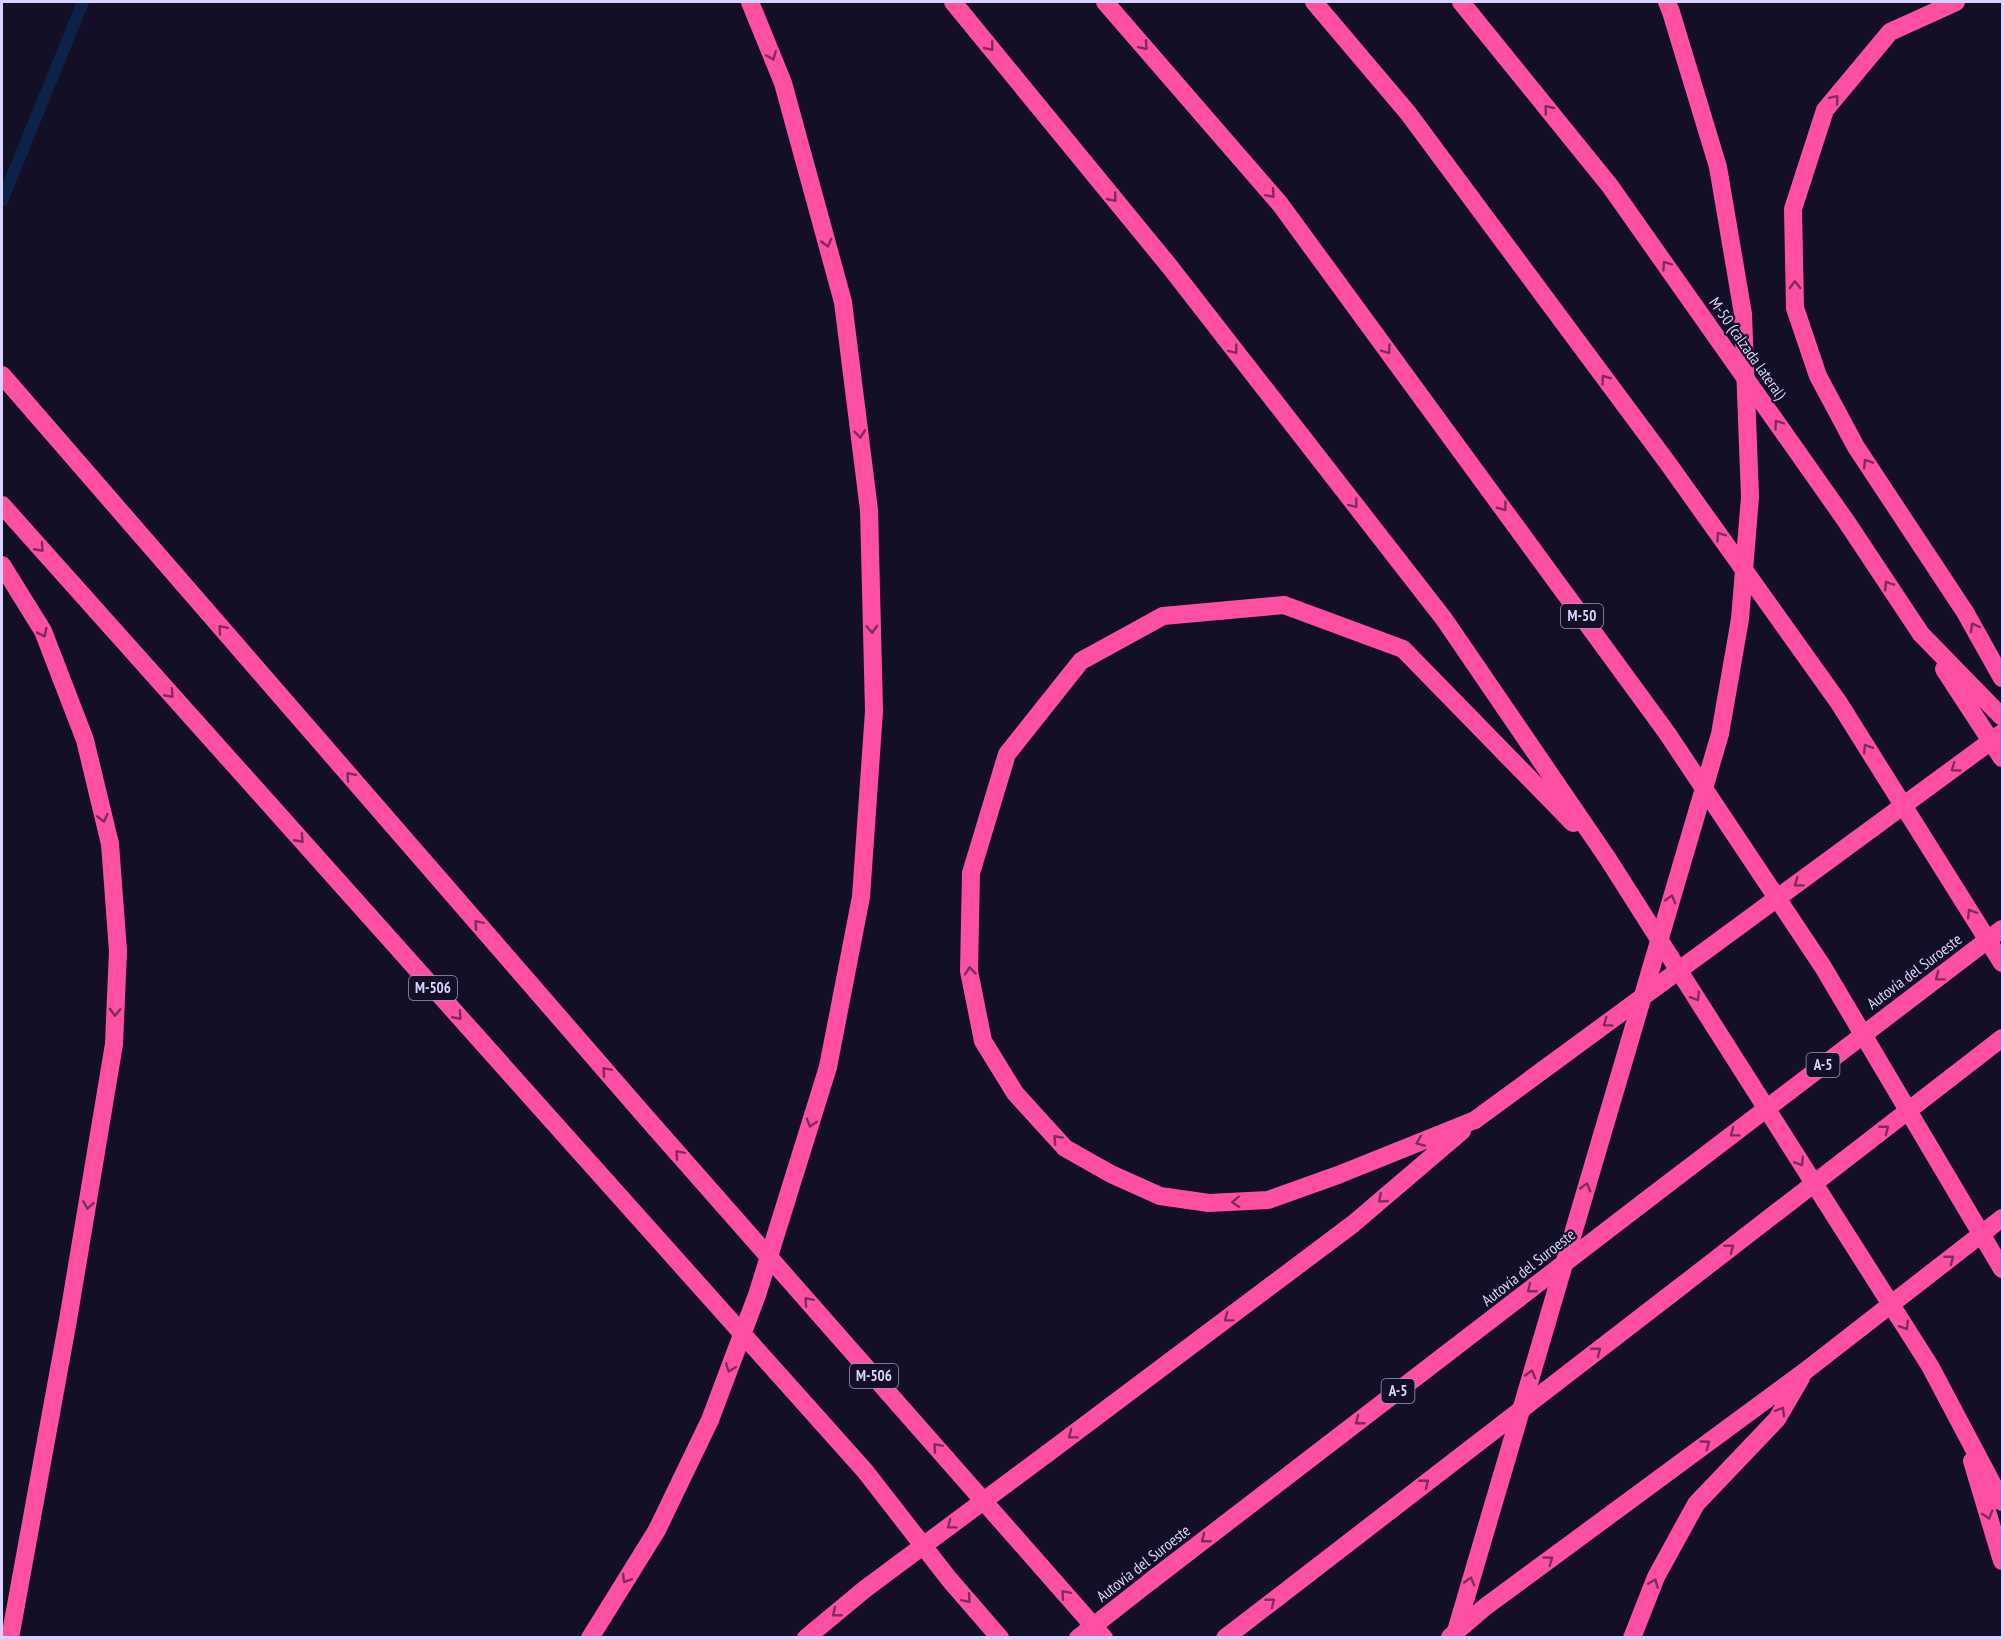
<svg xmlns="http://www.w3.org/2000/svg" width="2004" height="1639" font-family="'PT Sans Narrow',sans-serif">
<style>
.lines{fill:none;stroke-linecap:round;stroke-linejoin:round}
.stream{stroke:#0c2248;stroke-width:12}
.highway{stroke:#ff4fa3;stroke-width:18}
.highway-bridge{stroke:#ff4fa3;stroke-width:18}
.oneway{stroke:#7d2c5e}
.labels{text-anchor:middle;stroke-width:4.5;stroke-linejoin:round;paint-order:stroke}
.shield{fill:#130f26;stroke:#9e99be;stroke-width:1.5}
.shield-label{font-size:15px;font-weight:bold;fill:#d9d4ff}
.street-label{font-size:16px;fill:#d9d4ff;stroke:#130f26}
</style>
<rect width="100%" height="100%" fill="#130f26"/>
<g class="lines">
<!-- stream -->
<path class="stream" d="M2 201 83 2"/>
<!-- highway -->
<path class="highway" d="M750 2 783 83 843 302 869 510 874 711 861 897 828 1067
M953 2 1170 267 1444 619 1608 859 1930 1366 2002 1502
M1105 2 1280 204 1667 733 1823 967 2002 1269
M1314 2 1408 113 1667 462 1839 703 2002 963
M1461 2 1610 186 1846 521 1921 634 2002 717
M1956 2 1890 32 1825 110 1793 209 1795 308 1818 376 1856 447 1965 612 2002 678
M2 375 644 1115 1104 1638
M2 505 865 1471 949 1579 1000 1638
M2 565 43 631 85 740 110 844 118 951 114 1044 68 1320 10 1638
M1944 669 2002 758
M1475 1120 1338 1175 1268 1200 1209 1203 1160 1196 1111 1174 1065 1148 1015 1093 983 1041 969 971 971 873 1007 754 1081 661 1163 616 1284 605 1403 649 1573 823
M1048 1453 1353 1224 1462 1131
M1972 1461 2002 1561
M1152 1580 1644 1202
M1450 1637 1485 1607 1804 1372
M590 1638 657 1530
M806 1638 865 1589
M1225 1638 1684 1284
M1632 1638 1656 1577 1696 1504 1777 1419 1801 1378"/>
<!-- highway-bridge -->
<path class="highway-bridge" d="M1475 1120 2002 733
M1644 1202 2002 929
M1684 1284 2002 1038
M1804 1372 2002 1218
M657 1530 710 1420 757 1295 828 1067
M865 1589 1048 1453
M1078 1638 1152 1580
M1454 1638 1720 734 1740 619 1750 497 1743 314 1718 167 1671 12 1667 2"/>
</g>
<!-- one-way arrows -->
<defs><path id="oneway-chevron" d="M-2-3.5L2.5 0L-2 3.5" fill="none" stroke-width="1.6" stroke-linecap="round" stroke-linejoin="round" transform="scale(1.5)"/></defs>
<g class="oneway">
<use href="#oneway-chevron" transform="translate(1144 46) rotate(49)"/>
<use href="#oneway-chevron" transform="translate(990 47) rotate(51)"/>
<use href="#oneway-chevron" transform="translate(772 56) rotate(68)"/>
<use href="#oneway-chevron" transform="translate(1835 99) rotate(-50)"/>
<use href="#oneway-chevron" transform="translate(1548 109) rotate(-129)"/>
<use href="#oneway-chevron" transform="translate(1271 194) rotate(49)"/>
<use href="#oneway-chevron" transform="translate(1113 198) rotate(51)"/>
<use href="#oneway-chevron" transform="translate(827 243) rotate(75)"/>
<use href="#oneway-chevron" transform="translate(1666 265) rotate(-125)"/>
<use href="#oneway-chevron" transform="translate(1795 285) rotate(-91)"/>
<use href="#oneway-chevron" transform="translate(1234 350) rotate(52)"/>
<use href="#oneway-chevron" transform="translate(1387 350) rotate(54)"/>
<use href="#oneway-chevron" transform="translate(1605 379) rotate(-127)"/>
<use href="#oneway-chevron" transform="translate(1778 424) rotate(-125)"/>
<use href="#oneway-chevron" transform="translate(860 434) rotate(83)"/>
<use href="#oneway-chevron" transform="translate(1867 463) rotate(-123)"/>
<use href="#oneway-chevron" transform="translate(1354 504) rotate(52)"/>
<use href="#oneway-chevron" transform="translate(1503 507) rotate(54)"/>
<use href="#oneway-chevron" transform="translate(1720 536) rotate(-126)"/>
<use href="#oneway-chevron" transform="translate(40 548) rotate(48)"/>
<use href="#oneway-chevron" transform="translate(1888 585) rotate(-123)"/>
<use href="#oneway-chevron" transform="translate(1974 627) rotate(-119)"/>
<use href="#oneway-chevron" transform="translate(222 629) rotate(-131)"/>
<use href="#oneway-chevron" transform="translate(872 629) rotate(88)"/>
<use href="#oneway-chevron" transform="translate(43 633) rotate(64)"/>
<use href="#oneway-chevron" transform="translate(170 694) rotate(48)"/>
<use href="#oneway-chevron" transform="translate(1867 748) rotate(-122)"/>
<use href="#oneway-chevron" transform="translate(1955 768) rotate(144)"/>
<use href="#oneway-chevron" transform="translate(350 776) rotate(-131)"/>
<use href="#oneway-chevron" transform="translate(103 818) rotate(77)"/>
<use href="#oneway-chevron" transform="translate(300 839) rotate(48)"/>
<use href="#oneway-chevron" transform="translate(1798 883) rotate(144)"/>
<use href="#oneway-chevron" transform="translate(1671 899) rotate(-74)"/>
<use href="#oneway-chevron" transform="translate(1971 913) rotate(-122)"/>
<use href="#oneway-chevron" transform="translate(478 924) rotate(-131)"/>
<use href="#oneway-chevron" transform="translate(970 971) rotate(-95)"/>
<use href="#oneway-chevron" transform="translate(1939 977) rotate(143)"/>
<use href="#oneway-chevron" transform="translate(1696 997) rotate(58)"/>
<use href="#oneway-chevron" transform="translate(115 1012) rotate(92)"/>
<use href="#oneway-chevron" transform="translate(458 1016) rotate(48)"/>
<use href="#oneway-chevron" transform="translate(1607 1023) rotate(144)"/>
<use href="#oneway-chevron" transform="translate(606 1071) rotate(-131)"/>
<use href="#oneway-chevron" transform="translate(811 1123) rotate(107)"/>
<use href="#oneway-chevron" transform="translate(1885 1129) rotate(-38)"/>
<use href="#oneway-chevron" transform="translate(1734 1133) rotate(143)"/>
<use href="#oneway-chevron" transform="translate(1057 1139) rotate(-133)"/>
<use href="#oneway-chevron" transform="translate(1420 1142) rotate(158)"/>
<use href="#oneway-chevron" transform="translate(679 1154) rotate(-131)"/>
<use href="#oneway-chevron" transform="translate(1800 1162) rotate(58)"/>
<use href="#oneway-chevron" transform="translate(1586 1187) rotate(-74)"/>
<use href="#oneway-chevron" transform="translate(1382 1199) rotate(139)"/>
<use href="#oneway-chevron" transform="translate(1236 1202) rotate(177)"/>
<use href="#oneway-chevron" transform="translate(88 1205) rotate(99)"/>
<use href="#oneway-chevron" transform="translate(1730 1248) rotate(-38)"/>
<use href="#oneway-chevron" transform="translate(1950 1259) rotate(-38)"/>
<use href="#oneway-chevron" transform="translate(1531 1289) rotate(142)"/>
<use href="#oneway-chevron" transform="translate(808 1301) rotate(-131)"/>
<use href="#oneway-chevron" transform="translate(1228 1318) rotate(143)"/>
<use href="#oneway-chevron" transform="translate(1905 1326) rotate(58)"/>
<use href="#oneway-chevron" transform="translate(1597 1351) rotate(-38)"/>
<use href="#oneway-chevron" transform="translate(730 1368) rotate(111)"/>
<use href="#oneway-chevron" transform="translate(1531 1374) rotate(-74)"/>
<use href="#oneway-chevron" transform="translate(1781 1411) rotate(-59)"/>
<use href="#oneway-chevron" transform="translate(1359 1421) rotate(142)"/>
<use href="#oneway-chevron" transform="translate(1072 1435) rotate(143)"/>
<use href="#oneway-chevron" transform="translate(1706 1444) rotate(-36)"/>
<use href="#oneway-chevron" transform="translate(937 1447) rotate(-131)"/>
<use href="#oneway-chevron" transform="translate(1425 1483) rotate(-38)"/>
<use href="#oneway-chevron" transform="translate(1988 1515) rotate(73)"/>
<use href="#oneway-chevron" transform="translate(951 1525) rotate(143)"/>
<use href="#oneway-chevron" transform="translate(1205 1539) rotate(142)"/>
<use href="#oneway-chevron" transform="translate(1549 1560) rotate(-36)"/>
<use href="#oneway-chevron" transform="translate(626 1579) rotate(122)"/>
<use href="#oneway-chevron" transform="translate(1470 1581) rotate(-74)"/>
<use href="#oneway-chevron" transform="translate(1654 1583) rotate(-67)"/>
<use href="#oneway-chevron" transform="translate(1065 1594) rotate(-131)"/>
<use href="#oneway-chevron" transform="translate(967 1599) rotate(49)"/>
<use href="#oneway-chevron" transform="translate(1271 1602) rotate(-38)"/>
<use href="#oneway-chevron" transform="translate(836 1613) rotate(141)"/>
</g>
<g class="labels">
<!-- shield labels -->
<g class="shield">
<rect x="1561" y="604" width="42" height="24" rx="4.5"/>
<rect x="409" y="976" width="48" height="24" rx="4.5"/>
<rect x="1806.5" y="1053" width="33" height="24" rx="4.5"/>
<rect x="850" y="1364" width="48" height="24" rx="4.5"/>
<rect x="1381.5" y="1379" width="33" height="24" rx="4.5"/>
</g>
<g class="shield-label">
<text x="1582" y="621">M-50</text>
<text x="433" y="993">M-506</text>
<text x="1823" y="1070">A-5</text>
<text x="874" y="1381">M-506</text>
<text x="1398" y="1396">A-5</text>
</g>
<!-- street labels -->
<g class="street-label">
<text transform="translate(1748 348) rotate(55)" y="6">M-50 (calzada lateral)</text>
<text transform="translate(1914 971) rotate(-37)" y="6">Autovía del Suroeste</text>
<text transform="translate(1528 1267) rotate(-38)" y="6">Autovía del Suroeste</text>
<text transform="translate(1143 1563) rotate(-38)" y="6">Autovía del Suroeste</text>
</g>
</g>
<!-- border -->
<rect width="2004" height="1639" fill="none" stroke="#d9d4ff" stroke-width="6"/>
</svg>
